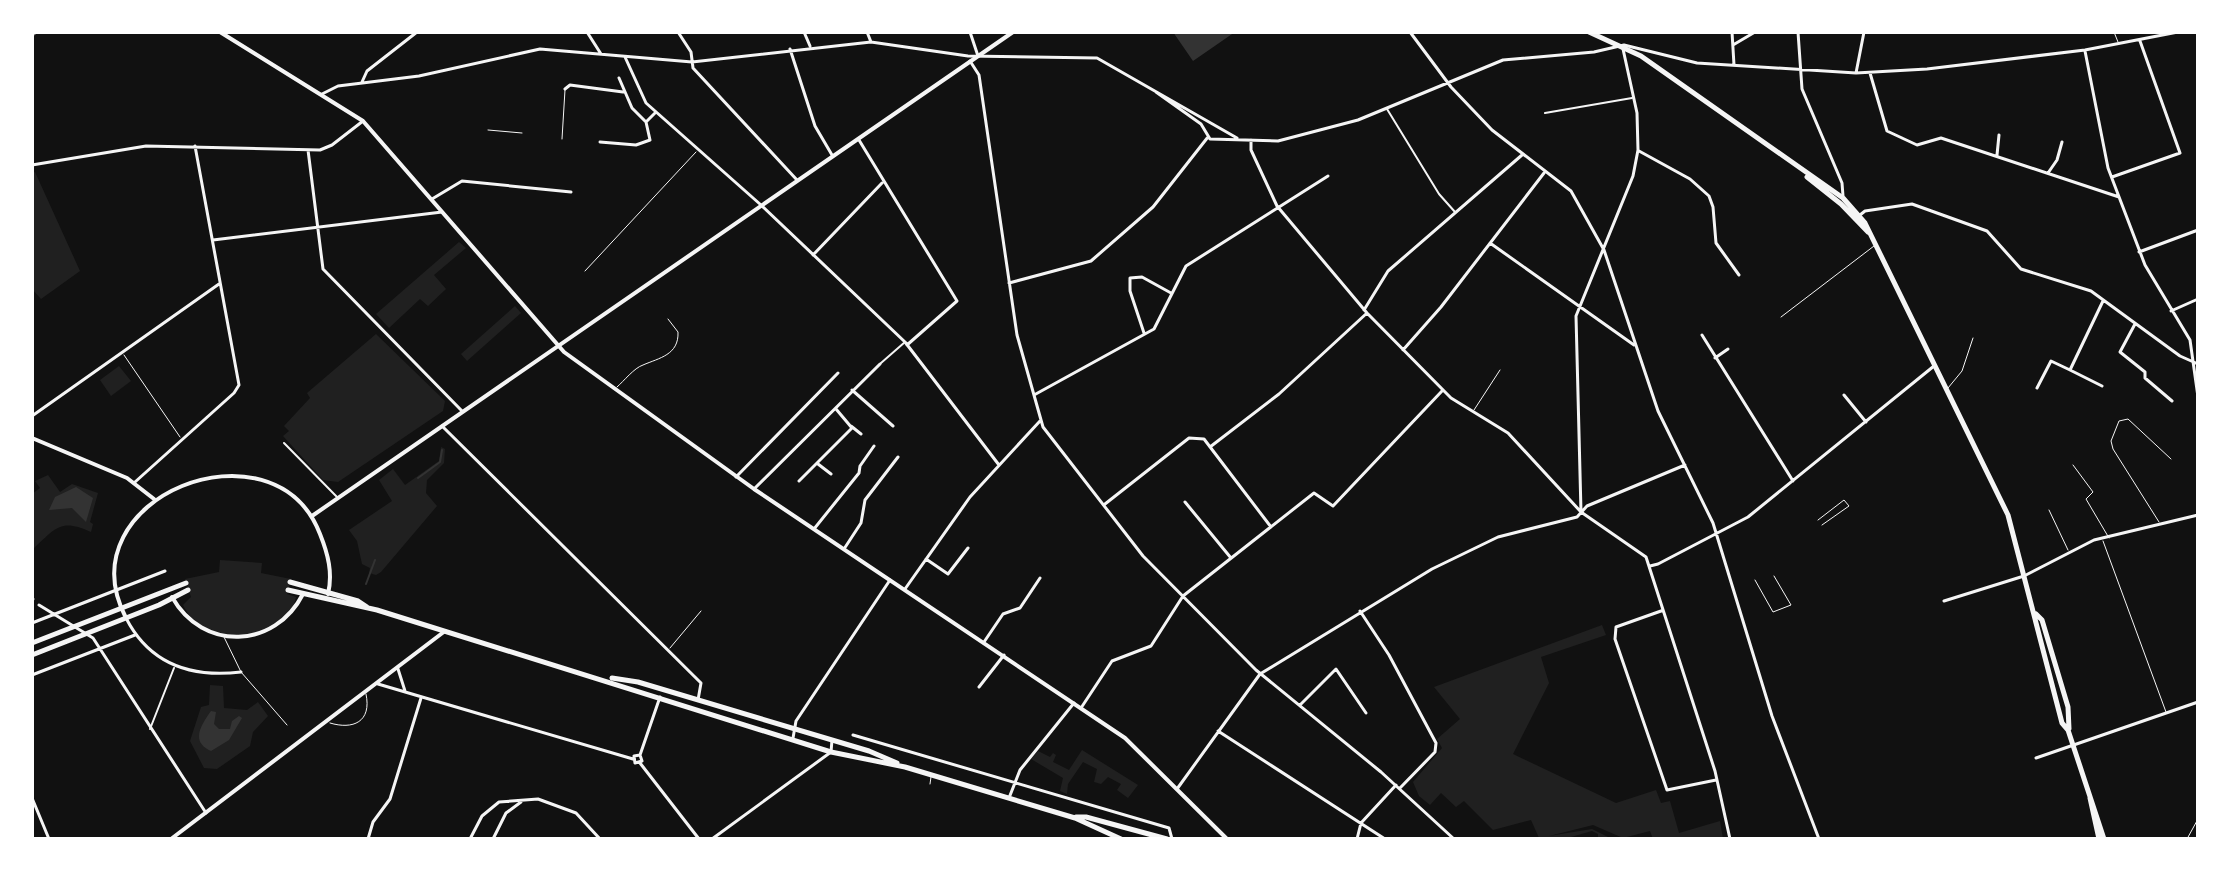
<svg xmlns="http://www.w3.org/2000/svg" width="2230" height="871" font-family="Manrope,sans-serif">
<style>
.green{fill:#202020}
.water{fill:#333}
.lines{fill:none;stroke-linecap:round;stroke-linejoin:round}
.stream{stroke:#333;stroke-width:2}
.service{stroke:#f5f5f5;stroke-width:1}
.pedestrian{stroke:#f5f5f5;stroke-width:2}
.minor{stroke:#f5f5f5;stroke-width:3}
.tertiary{stroke:#f5f5f5;stroke-width:4}
.secondary{stroke:#f5f5f5;stroke-width:4}
.primary{stroke:#f5f5f5;stroke-width:5}
.rail{stroke:#9a9a9a;stroke-width:2}
</style>
<rect width="100%" height="100%" fill="#111"/>
<!-- green -->
<path class="green" d="M35 172 80 271 41 299 32 289V173Z
M459 242 466 248 434 275 446 289 428 306 420 299 389 328 376 314Z
M515 306 521 313 467 361 461 354Z
M376 334 445 401 443 411 338 482 323 480 283 436 289 431 284 426 310 398 307 393Z
M119 366 131 381 111 396 100 380Z
M441 447 445 449 444 463 427 480 426 493 437 506 381 572 376 575 369 573 370 568 362 564 357 541 349 530 392 501 379 480 393 469 405 485 439 461Z
M48 475 60 492 72 484 98 493 90 522 93 524 91 532C60 518 56 528 32 550V494L40 488 35 481Z
M220 560 262 563 261 573 291 579 287 594 296 597C286 645 202 647 183 605L191 597 185 579 219 572Z
M1602 625 1606 635 1541 657 1549 683 1513 754 1616 803 1656 790 1661 803 1670 801 1679 833 1720 821 1723 839H1653L1650 831 1623 838 1593 825 1549 836 1592 829 1612 839H1598V834L1592 831 1564 839 1539 838 1531 820 1493 830 1464 801 1456 807 1441 793 1430 805 1419 796 1413 782 1442 748 1437 739 1460 719 1434 687Z
M210 685 223 686 224 708 247 710 258 702 268 716 253 732 250 746 217 769 204 768 190 741 201 707 209 705Z
M1082 750 1138 785 1128 798 1117 790 1121 784 1108 777 1101 784 1094 782 1097 769 1083 762 1068 784 1067 794 1060 791 1063 778 1031 759 1038 751 1050 757 1053 753 1056 755 1053 762 1069 770Z"/>
<!-- water -->
<path class="water" d="M1173 32H1235L1193 61Z
M76 487 93 498 86 522 72 508 49 510 55 497Z
M211 711 216 712 214 724 219 729H230L232 721 239 716 242 718 229 740 211 751C190 742 201 725 211 711Z"/>
<g class="lines">
<!-- stream -->
<path class="stream" d="M418 478 440 462 442 450
M366 584 375 560"/>
<!-- service -->
<path class="service" d="M2114 32 2118 42
M488 130 522 133
M562 139 565 90
M585 271 696 152
M1781 317 1874 246
M124 355 180 437
M617 387C624 381 634 368 643 365 659 358 679 355 678 332L668 319
M1948 388 1962 371 1973 338
M1474 410 1500 370
M2073 465 2093 492 2086 499 2109 538
M2049 510 2068 550
M1818 520 1844 500 1849 506 1822 525
M2159 522 2113 449 2111 441 2119 421 2128 419 2171 459
M2103 541 2166 712
M1755 580 1773 612 1791 605 1774 576
M224 637 241 672 287 725
M670 648 701 611
M330 723C353 730 372 722 366 694
M930 784 931 777
M2187 839 2198 819"/>
<!-- pedestrian -->
<path class="pedestrian" d="M1387 109 1439 194 1455 212
M1545 113 1632 98
M881 363 905 342
M284 443 337 497
M150 729 174 668"/>
<!-- minor -->
<path class="minor" d="M587 32 601 54
M678 32 691 52 693 68 797 180
M804 32 810 46
M867 32 871 42
M970 32 978 56
M1410 32 1451 87 1492 130 1571 191 1604 250 1658 411 1713 523 1772 716 1819 839
M1732 32 1734 65
M1798 32 1802 89 1842 183 1843 196
M1733 45 1755 32
M790 49 815 126 832 155
M2085 51 2108 168 2145 265 2190 340 2198 397
M625 57 646 103 761 205 905 342 999 465
M970 61 979 75 1017 335 1043 427 1143 556 1256 670 1381 772 1454 839
M1856 73 1864 32
M1870 73 1887 131 1917 145 1941 138 2119 197
M619 78 632 108 646 122
M362 82 367 71 417 32
M565 89 570 85 623 92
M1156 92 1201 124 1210 139 1278 141 1358 120 1503 60 1594 52 1624 45 1697 63 1856 73 1927 69 2085 50 2178 32
M322 94 338 86 419 76 540 49 692 62 871 42 968 56 1097 58 1237 138
M859 140 957 301 907 345
M1251 140V150L1277 206 1367 313 1451 398 1508 433 1581 512 1646 557 1715 771 1730 839
M600 142 636 145 650 140 646 122 655 113
M308 150 323 269 462 411
M1639 151 1690 179 1709 196 1713 207 1716 243 1739 275
M1997 155 1999 135
M32 165 146 146 320 150 332 145 363 121
M2048 173 2057 160 2062 142
M2112 177 2180 153 2140 41
M432 199 462 181 571 192
M1860 215 1865 211 1912 204 1987 231 2021 269 2091 291 2180 356 2198 364
M213 240 442 212
M1490 243 1634 345
M2139 252 2198 230
M813 255 882 183
M1009 283 1091 261 1153 207 1208 137
M1364 310 1388 271 1522 155
M2171 311 2198 299
M2135 324 2120 352 2145 372V378L2172 401
M1144 333 1130 291V278L1142 277 1171 293
M1702 335 1793 481
M1403 350 1441 307 1544 173
M1715 358 1728 349
M2102 386 2070 370 2103 301
M2037 388 2051 361 2070 370
M852 390 893 426
M1034 395 1154 329 1186 266 1328 176
M1844 395 1866 422
M32 416 219 284
M442 426 701 683 698 700
M851 426 861 434
M1210 447 1279 394 1367 313
M818 464 831 474
M736 477 838 373
M799 481 852 428 836 409
M135 482 234 393 239 385 195 146
M754 489 880 364
M1185 502 1231 558
M1105 504 1189 438 1204 439 1271 527
M1581 512 1576 316 1633 176 1638 150 1637 113 1623 49
M814 529 859 473 860 466 874 446
M844 549 861 523 865 500 898 457
M926 559 948 574 968 548
M1650 566 1658 564 1748 517 1934 366
M905 589 970 497 1040 421
M32 599H33
M1944 601 2024 576 2094 540 2198 515
M39 605 93 638 206 813
M1360 611 1389 655 1436 743 1435 752 1400 788
M1661 611 1616 627 1615 639 1667 790 1716 780
M126 618C150 665 191 678 241 672
M32 623 165 571
M984 642 1003 614 1020 608 1040 578
M398 669 405 691
M32 675 135 635
M378 684 633 759
M979 687 1004 655
M1300 705 1336 669 1366 713
M1081 708 1112 661 1151 646 1183 596 1314 493 1333 506 1442 391
M1218 731 1385 839
M853 735 1169 828 1172 839
M793 738 796 721 890 580
M640 755 642 761 635 763 634 756 640 755 660 697
M2036 758 2198 702
M640 763 699 839
M1177 789 1260 674 1432 569 1498 537 1577 517 1587 506 1685 465
M32 798 49 839
M1009 798 1020 770 1074 703
M368 839 373 822 390 799 421 698
M470 839 482 816 499 802 538 799 576 813 600 839
M493 839 506 813 521 802
M712 839 831 752 832 740
M1357 839 1361 823 1396 785"/>
<!-- tertiary -->
<path class="tertiary" d="M220 32 363 121 564 352 754 489 1125 738 1227 839
M32 438 127 478 154 499
M171 839 445 631"/>
<!-- secondary -->
<path class="secondary" d="M312 516 1013 32
M172 597C203 652 275 649 303 594
M126 618C63 497 274 415 320 534 328 554 333 573 328 594"/>
<!-- primary -->
<path class="primary" d="M1589 32 1641 56 1843 198 1865 223 2008 515 2062 723 2068 730 2104 839
M1807 177 1841 204 1868 232
M290 582 358 601 367 607
M288 590 377 610 831 752 905 767 1075 818 1121 839
M2036 614 2042 620 2068 707 2069 729
M32 643 186 583
M32 655 159 605 188 590
M612 678 638 682 869 751 897 763
M2090 798 2099 839
M1076 817H1086L1167 839"/>
<!-- rail -->
<path class="rail" d="M32 36 37 32"/>
</g>
<!-- border -->
<rect width="2230" height="871" fill="none" stroke="#ffffff" stroke-width="68"/>
</svg>
